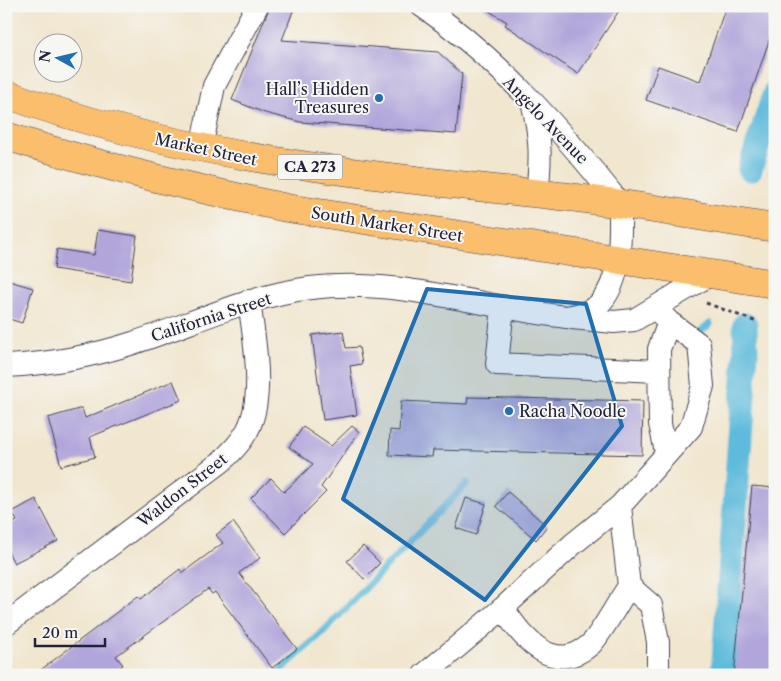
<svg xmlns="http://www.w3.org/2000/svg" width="781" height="681" font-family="'Libre Caslon Text',serif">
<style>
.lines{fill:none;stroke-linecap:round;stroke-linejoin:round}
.stream{stroke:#5ebbdc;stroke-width:7}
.canal{stroke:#5ebbdc;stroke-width:25}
.building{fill:#b1a5da}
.minor-casing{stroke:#413f51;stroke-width:24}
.major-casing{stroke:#413f51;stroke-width:29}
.path{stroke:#413f51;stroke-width:3;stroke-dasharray:4 4;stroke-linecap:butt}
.minor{stroke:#fff;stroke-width:22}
.major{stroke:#fabe6d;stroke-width:28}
.marked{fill:#1f6fb2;fill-opacity:0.2;stroke:#1f6fb2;stroke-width:4;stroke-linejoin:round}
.poi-dot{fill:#1f6fb2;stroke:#f6f6f2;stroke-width:2}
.labels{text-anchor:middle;stroke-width:4;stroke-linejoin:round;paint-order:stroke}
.shield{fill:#f6f6f2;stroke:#626272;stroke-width:1}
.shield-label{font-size:15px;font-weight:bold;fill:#22223b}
.poi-label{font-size:16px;fill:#22223b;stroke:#f6f6f2;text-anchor:end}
.street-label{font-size:16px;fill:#22223b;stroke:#f6f6f2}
</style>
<rect width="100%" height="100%" fill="#f6f6f2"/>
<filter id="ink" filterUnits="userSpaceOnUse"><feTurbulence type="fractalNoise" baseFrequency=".02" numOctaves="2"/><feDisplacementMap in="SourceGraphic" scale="10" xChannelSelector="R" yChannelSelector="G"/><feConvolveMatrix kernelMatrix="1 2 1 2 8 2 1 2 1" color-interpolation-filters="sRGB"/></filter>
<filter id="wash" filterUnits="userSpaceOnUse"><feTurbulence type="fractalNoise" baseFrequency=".0096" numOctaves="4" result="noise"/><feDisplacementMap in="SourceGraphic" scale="20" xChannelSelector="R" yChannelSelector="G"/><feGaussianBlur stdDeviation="1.12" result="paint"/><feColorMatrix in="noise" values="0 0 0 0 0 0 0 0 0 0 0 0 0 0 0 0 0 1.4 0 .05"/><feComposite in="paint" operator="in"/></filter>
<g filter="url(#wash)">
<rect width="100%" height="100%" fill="#f1e6ce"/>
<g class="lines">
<!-- stream -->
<path class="stream" d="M699 333 710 324
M275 675 321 634 467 483"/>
<!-- canal -->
<path class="canal" d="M750 169 775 93
M723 675 746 352 745 325"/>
</g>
<g id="blocks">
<!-- building -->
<path class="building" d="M270 6H295L282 40 438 52 462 74 456 134 300 122 265 113 232 100Z
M481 6H622L578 74 505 25 507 22Z
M736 6H775V23L738 132 646 100 658 66 700 81 725 9 734 12Z
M98 230 137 236 131 281 54 269 57 249 94 255Z
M6 280 33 288 22 323 6 318Z
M343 331 346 348 359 347 362 364 350 366 357 415 323 420 312 335Z
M173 381 181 400 90 437 95 457 61 466 48 418 82 408 85 418Z
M468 397 643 401 642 455 433 450 432 457 389 455 390 430 399 431 401 401 467 404Z
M352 426 359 432 321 487 326 492 285 533 251 498 271 478 284 492 313 464 289 447 303 427 331 446Z
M752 486 775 488V675H734Z
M508 492 547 526 536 540 496 506Z
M466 498 486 504 476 535 456 528Z
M36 499 58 541 14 563 6 548V526L17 521 12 512Z
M233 522 260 558 239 573 297 649 272 668 215 592 212 594 208 589 116 656 123 665 109 675H34L138 596 141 599 180 569 182 573 223 543 216 535Z
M363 546 380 563 364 579 347 561Z"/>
</g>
</g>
<g filter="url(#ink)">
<use href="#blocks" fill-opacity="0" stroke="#413f51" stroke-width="1"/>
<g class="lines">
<!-- minor casing -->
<g class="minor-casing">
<path id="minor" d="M533 105C541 140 541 159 537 194
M201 148 214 86 257 6
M503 307 497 364 659 371
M659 312 669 322 659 349 660 424 666 452
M572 318 614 322 634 320 709 275
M6 366C49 364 93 356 133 343 192 324 248 296 310 288 397 277 480 307 566 317 578 315 593 312 601 302 623 277 620 234 620 204 563 132 498 58 422 6
M620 506 629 586 651 605 658 642V675
M503 608C522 638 554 677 591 644 601 634 620 599 629 586
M6 624 221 462C229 454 238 446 244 436 267 403 254 339 249 301
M424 675 503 608 573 544 620 506 691 427 703 386 699 344 669 322"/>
</g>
<!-- major casing -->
<g class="major-casing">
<path id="major" d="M6 94C187 160 379 176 569 197 638 205 706 218 775 228
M6 136C98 166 193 188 287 208L775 284"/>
</g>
<!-- path -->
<path class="path" d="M706 303 757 322"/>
<!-- minor -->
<use href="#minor" class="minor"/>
<!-- major -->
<use href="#major" class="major"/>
</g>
</g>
<!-- marked area -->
<path class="marked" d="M427 289 586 304 622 426 485 600 343 499Z"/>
<!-- markers -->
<g class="poi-dot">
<circle cx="379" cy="98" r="5"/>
<circle cx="509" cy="411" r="5"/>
</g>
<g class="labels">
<!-- shield labels -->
<rect class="shield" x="277.5" y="154.5" width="65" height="25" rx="4"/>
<g class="shield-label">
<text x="310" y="172">CA 273</text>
</g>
<!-- poi labels -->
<g class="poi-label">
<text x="369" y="95">Hall’s Hidden<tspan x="369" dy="18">Treasures</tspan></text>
<text x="519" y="417" text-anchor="start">Racha Noodle</text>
</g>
<!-- street labels -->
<g class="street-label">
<text transform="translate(546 120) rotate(46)" y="6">Angelo Avenue</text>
<text transform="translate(206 149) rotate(12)" y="6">Market Street</text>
<text transform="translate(387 224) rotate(9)" y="6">South Market Street</text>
<text transform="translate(211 317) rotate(-18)" y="6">California Street</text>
<text transform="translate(182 490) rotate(-38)" y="6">Waldon Street</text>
</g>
</g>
<!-- margin -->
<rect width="781" height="681" fill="none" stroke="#f6f6f2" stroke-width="25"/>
<!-- north arrow -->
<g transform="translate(58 58) rotate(278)"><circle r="24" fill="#f6f6f2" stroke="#a1a1a9"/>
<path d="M0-4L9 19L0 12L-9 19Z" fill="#1f6fb2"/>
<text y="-8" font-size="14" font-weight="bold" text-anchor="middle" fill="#22223b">N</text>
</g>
<!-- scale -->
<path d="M35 638v8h70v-8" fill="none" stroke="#22223b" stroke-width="2.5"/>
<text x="42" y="638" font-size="15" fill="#22223b" stroke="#f6f6f2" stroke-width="4" paint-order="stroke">20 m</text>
</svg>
